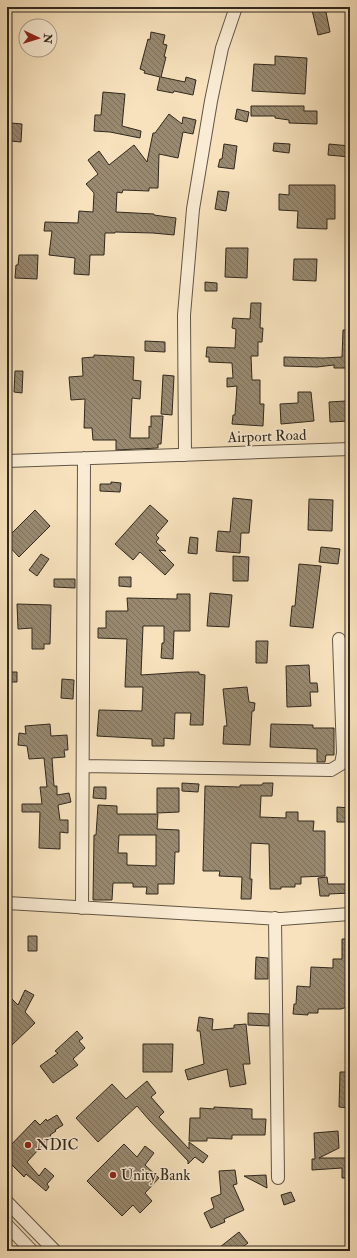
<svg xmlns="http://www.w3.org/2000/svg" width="357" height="1258" font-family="'IM FELL Double Pica',serif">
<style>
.building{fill:url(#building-back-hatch);stroke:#31281d;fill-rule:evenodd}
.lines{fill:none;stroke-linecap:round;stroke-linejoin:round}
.street-casing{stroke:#625645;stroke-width:14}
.street{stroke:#faecd4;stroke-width:12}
.poi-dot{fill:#8f2418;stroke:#faecd4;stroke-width:1.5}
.labels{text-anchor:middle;stroke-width:3;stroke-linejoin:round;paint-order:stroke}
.street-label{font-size:15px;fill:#31281d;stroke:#faecd4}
.poi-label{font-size:15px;fill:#31281d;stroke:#faecd4;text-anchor:start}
</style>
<defs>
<pattern id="building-back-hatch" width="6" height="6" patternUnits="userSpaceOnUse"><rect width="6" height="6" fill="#988970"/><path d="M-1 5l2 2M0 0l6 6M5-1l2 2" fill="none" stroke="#7d705b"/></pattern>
</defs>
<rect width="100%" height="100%" fill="#f7e2bd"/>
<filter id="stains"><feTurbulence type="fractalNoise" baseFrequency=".005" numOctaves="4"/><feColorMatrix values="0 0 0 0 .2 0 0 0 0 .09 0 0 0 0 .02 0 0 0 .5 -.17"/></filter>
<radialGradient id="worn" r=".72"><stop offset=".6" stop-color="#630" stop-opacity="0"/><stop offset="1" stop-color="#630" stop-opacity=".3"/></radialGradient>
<!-- building -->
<path class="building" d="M325 7 330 32 318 35 312 10Z
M151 32 165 35 163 44 167 45 164 57H166L161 77 185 82 186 77 196 80 193 95 174 91 173 93 157 90 160 77 144 73 145 71 140 69 148 39 150 40Z
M275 56 307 58 305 94 252 91 254 64 275 65Z
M103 92 125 94 122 126 141 131 140 138 110 132 94 131 95 115H101Z
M251 106H304V111H317V124L289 123V120L275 118V116H251Z
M237 109 249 112 247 122 235 119Z
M169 114 182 124 183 117 196 120 193 134 183 132 178 158 159 154 158 188H149V191L123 190 122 193 117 192 116 212 154 214V215L176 218 174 235 153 233 115 232V233H105L104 255H90L89 275 74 274 75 258 49 255 52 231H44L45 222 78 223 79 211 93 212 94 193 86 184 98 174 88 160 99 151 109 165 134 145 147 162 153 133H155Z
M11 123 22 124 21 142 10 141Z
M274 143 290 144 289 153 273 151Z
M224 144 237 146 234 169 218 167 220 159H222Z
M329 144 350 146V157L328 155Z
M289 185H335V219H327V229L297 228 298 211 279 210V194L289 195Z
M218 191 229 192 226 211 215 209Z
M226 248H248L247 278 225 277Z
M19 255H38L37 279 15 278 16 265H18Z
M294 259H317L316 281 293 280Z
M205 282 217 283V291H205Z
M251 303H261L260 328H263L262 342H258V356H251L252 380H260V404H264L263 426 232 424 233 415H235L237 386 227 387V378H233L232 363 209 362V357H206L207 347 235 348 236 329 232 328 233 318 250 319Z
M343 330H350V368H334V365L317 367 284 366V357L323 358 342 357Z
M145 341 165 342V352L145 351Z
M94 355 134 357 133 380 141 381 140 399 132 398 130 438H149V426L151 427V416H163L161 444H158V448L116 450V440H93L92 428H84L85 399 71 400 69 377 83 376 82 358 94 357Z
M15 371H23L22 393 14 392Z
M163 375 174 376 172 415 161 414Z
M298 392H311L314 421 281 424 280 404 298 403Z
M346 401H350V421L330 422 329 402Z
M111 482 121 483 120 492 100 491V484H111Z
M233 498 252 500 249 533H241L240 553 216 551 218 531 230 532Z
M309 499 333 500 332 531 308 530Z
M150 505 168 521 156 535 159 538 156 542 166 551 159 550 174 565 165 575 140 552 133 560 115 544Z
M35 510 50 526 19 557 7 544V538Z
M190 537 198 538 197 554 188 553Z
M321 547 340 549 338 564 319 562Z
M41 554 49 559 37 576 29 570Z
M233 556 249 557 248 581H233Z
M299 564 321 566 313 628 290 626 292 606H295Z
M119 577H131V587L119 586Z
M54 579H75V588L54 587Z
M210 593 232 595 229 627 207 626Z
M177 594H190V631H174L173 659 161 658 162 643H164V626H143L141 675 187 672H199V674L205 675 203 725H190L191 713H175L174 739 164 738V746H152V739L97 736 99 710 142 711 143 687H125L127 639 98 638V628H106V611H128L127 598 177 599Z
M17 604 51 605 50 644H44V649H32V628L18 629Z
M256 641H268L267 663H256Z
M309 665 310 683H317L318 692H310L311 706 287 707 286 666Z
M7 672H17V682H7Z
M62 679 74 680 73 699 61 698Z
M247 687 249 702 255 703 254 711H252L250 745 223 744 224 726H227L223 689Z
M50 724 51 736 67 735 68 750H64L65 757 52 758 54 786H57V795L69 793 71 802 58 805 60 820H68V833L60 832V849L39 848 40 812H22V804H42L40 787H47L44 758 29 759 27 746 18 745 19 733 26 734 25 726Z
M271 724 313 725V728H334V755H326L325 762H317V749L270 747Z
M182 783 199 784 198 792 182 791Z
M263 783H273L272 796H261L260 817 286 818V812H298V821H314L313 831H325V876L301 877V884H295V887H281V889H270L269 844 251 843 250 879H252L251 899H241L242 877 219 876 220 871H203L205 786 240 787V785H262Z
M94 787H106V799L93 798Z
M157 788H179V812L157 813Z
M98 805 117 806V814H158L157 829 179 830V852H175L174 884H158V894H146L147 887H133V883H113L112 900H93L94 835H96ZM119 835H156V866L127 865V853H118Z
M337 807 350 808V822H337Z
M327 877 328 884H350V893L329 894V896H320L318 878Z
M28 936H37V951H28Z
M342 939H350V1006L341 1009H318V1013H308V1015L293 1014 294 1004H296L297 986 310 987 311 967 333 968V959H342Z
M256 957 268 958V979H255Z
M25 990 34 995 25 1012 35 1023 12 1045 7 1040V994L18 1005Z
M248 1013 269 1014V1026L248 1025Z
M199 1017 213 1019 212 1030 234 1028V1025L246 1024 250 1064H243L246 1084 230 1087 227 1069 188 1080 185 1070 204 1064 200 1031H197Z
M77 1031 83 1038 79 1041 85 1048 73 1059 78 1065 53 1083 40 1066 58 1053 55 1051Z
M143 1044H173L172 1072H143Z
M340 1072H350V1108L339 1107Z
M147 1081 156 1093 151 1097 164 1112 159 1117 189 1149V1142L208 1156 203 1163 195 1157 188 1164V1161L150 1121 137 1106 98 1142 76 1118 112 1084 126 1099Z
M214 1107 252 1109V1119H266L265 1135H232V1139L207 1138V1141H189L190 1118H200V1108L214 1109Z
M57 1115 63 1125 55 1130 56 1131 50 1135 51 1136 27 1162 39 1176 45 1168 54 1176 47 1184 49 1187 46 1191 26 1174 24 1177 7 1160V1149L35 1120 40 1125 46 1119 47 1121Z
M338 1131 339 1148 319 1158H350V1178H342V1168L312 1170V1159H315L314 1133Z
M124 1144 137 1157 145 1146 154 1153 145 1165 159 1178 145 1193 152 1201 140 1213 133 1205 122 1216 87 1181Z
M235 1170 237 1184 233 1185 244 1210 224 1219 225 1222 211 1228 204 1213 214 1208 211 1198 221 1194 219 1171Z
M266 1175 267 1188 244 1176Z
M291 1192 295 1201 284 1205 281 1195Z
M239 1232 248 1243 237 1251H215Z"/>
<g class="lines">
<!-- street casing -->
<g class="street-casing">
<path id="street" d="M185 455 184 315 193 209 211 101 222 48 236 7
M7 461 350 449
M83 766 331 770 341 764 343 753 339 639
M7 903 281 919 350 914
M82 908 84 458
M275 918 278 1178
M7 1202 55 1251
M7 1225 32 1251"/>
</g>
<!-- street -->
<use href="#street" class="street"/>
</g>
<!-- markers -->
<g class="poi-dot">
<circle cx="28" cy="1145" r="4"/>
<circle cx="113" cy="1175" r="4"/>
</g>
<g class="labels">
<!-- street labels -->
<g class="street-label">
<text transform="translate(267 436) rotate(-2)" y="5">Airport Road</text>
</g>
<!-- poi labels -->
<g class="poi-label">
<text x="36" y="1150">NDIC</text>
<text x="121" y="1180">Unity Bank</text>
</g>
</g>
<!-- margin -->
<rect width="357" height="1258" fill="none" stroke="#f7e2bd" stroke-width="24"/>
<rect x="8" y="8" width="341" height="1242" fill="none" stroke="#31281d" stroke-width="2"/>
<rect x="12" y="12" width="333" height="1234" fill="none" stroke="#31281d"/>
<!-- north arrow -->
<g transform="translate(38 38) rotate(94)"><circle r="19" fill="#faecd4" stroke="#aa9e8b"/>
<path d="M0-3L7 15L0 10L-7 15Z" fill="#8f2418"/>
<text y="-6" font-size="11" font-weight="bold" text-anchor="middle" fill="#31281d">N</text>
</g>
<rect width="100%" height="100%" filter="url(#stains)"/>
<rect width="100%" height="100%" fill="url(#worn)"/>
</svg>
